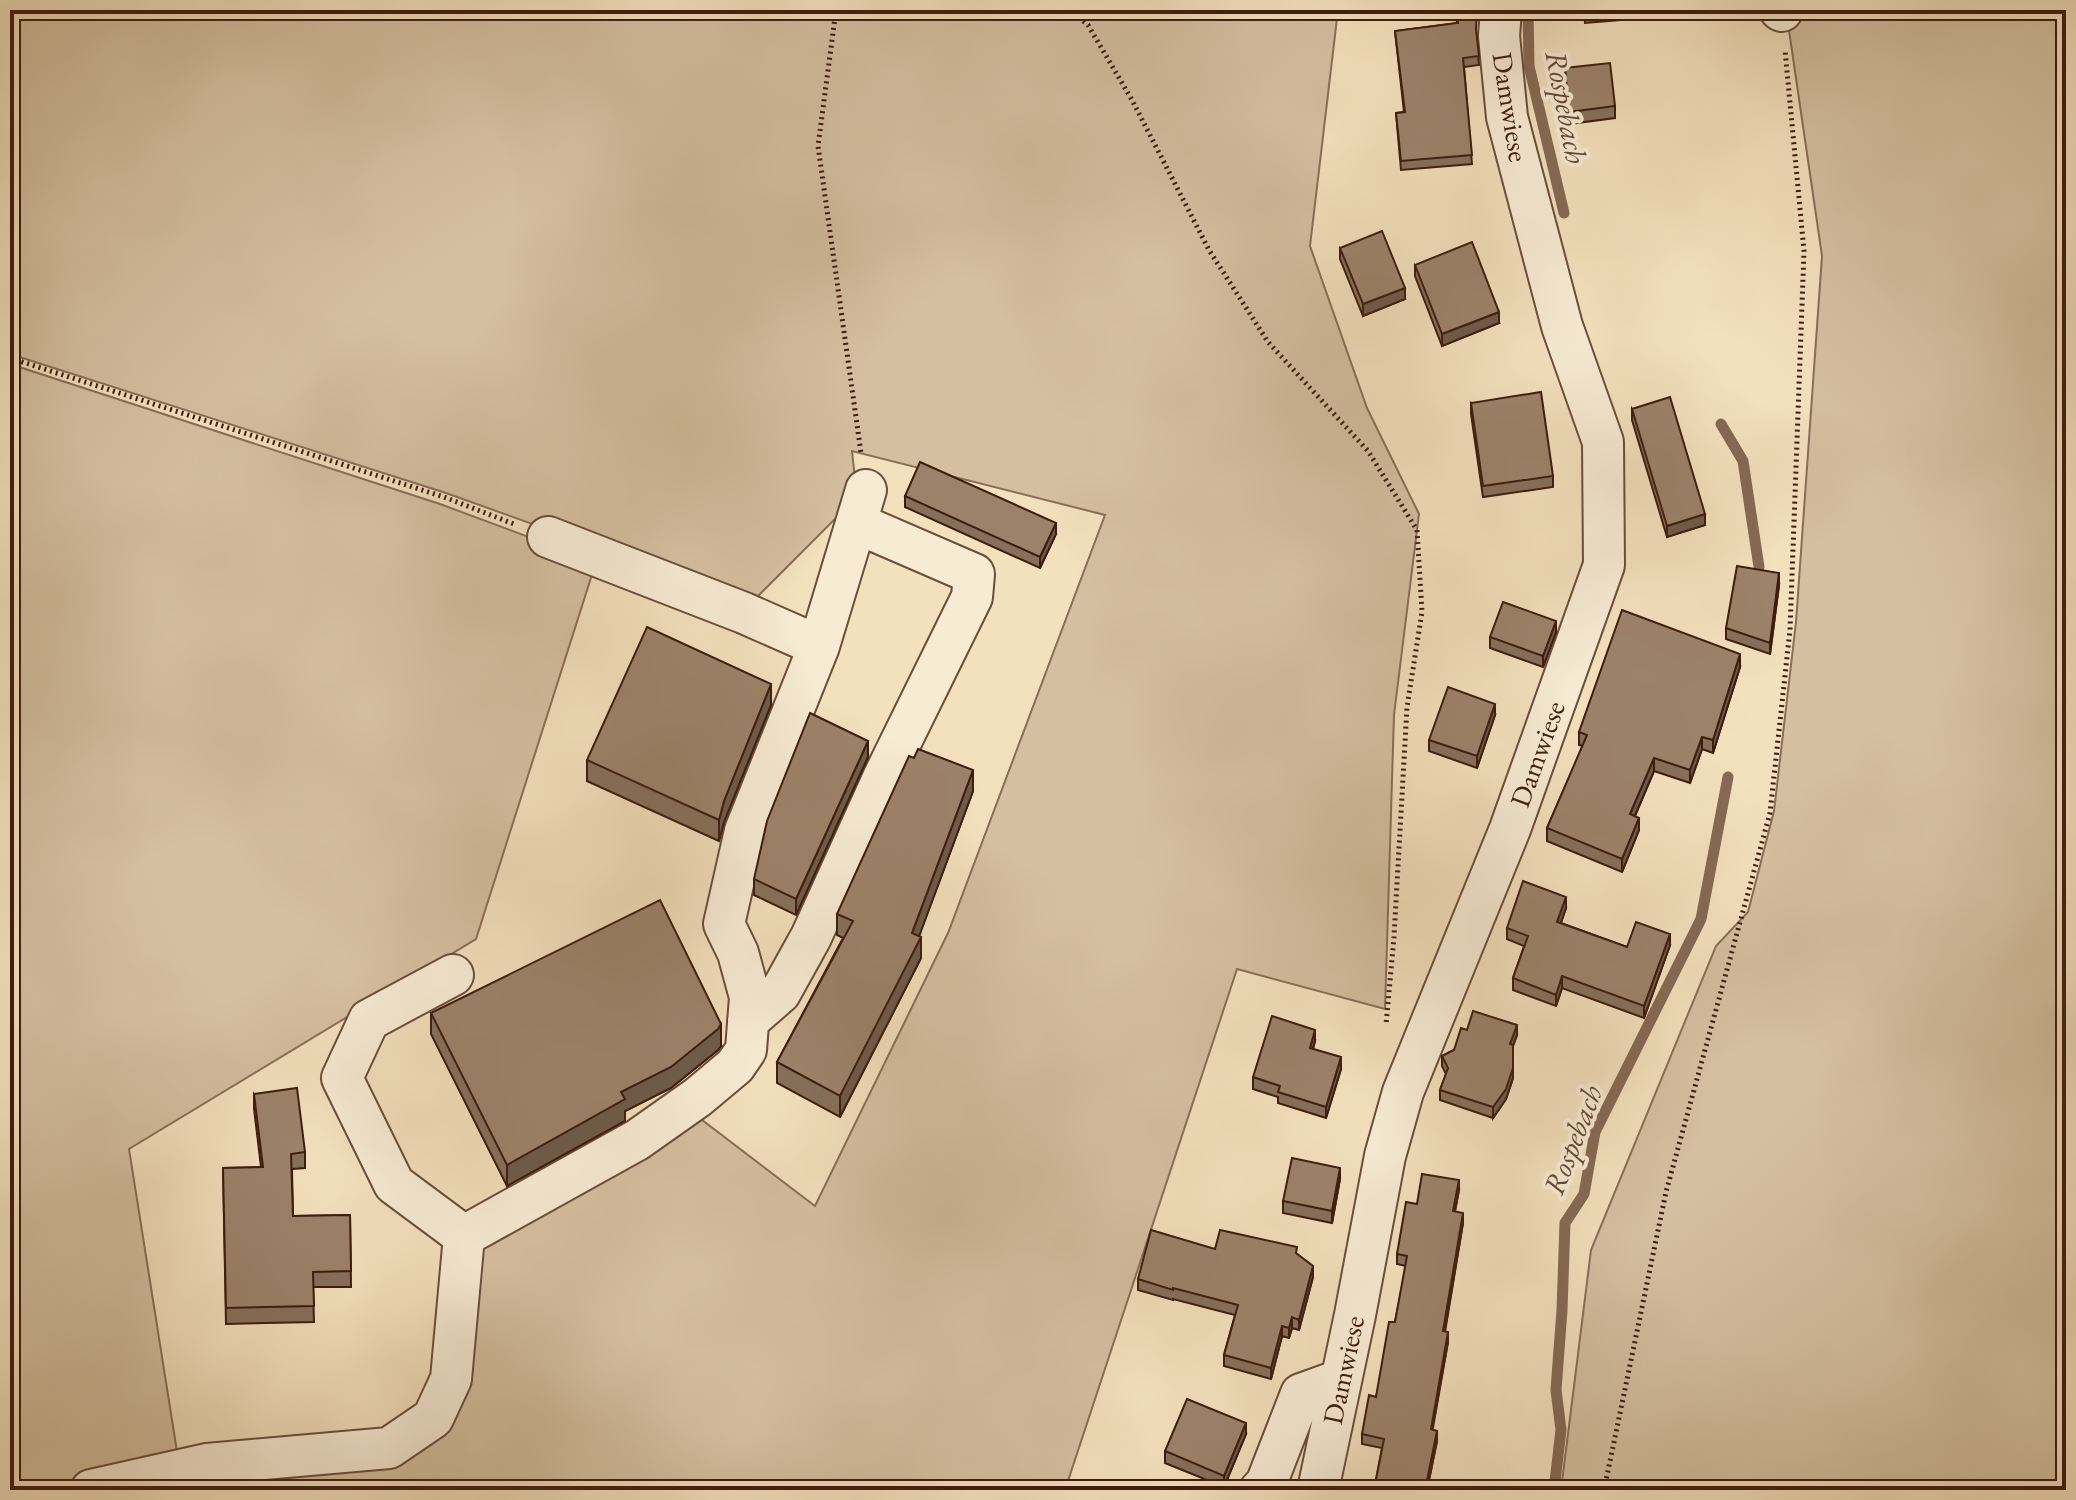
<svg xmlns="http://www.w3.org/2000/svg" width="2076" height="1500" font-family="'EB Garamond',serif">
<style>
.green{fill:#d4bfa0;stroke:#896e58;stroke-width:2}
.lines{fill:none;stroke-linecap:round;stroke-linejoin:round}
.stream{stroke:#856954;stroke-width:11}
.minor-casing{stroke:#6b4d3b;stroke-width:44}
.path{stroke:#3e1c10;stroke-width:5;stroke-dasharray:2 4;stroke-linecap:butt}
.minor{stroke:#f7ebd4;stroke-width:40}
.wall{fill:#86705b;stroke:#3e1c10;stroke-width:2}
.shaded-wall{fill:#6d5b4a;stroke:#3e1c10;stroke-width:2}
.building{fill:#9c826a;stroke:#3e1c10;stroke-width:2}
.labels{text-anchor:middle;stroke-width:8;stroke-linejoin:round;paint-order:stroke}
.street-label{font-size:28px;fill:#3e1c10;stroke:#f7ebd4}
.water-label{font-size:30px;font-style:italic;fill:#684938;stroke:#f7ebd4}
</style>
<rect width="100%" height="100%" fill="#f3e0bd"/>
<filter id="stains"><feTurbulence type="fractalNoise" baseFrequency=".0025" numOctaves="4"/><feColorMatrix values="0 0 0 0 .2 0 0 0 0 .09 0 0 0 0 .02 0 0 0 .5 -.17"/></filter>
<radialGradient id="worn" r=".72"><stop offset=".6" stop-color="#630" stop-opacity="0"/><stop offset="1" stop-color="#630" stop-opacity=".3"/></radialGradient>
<!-- green -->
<path class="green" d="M10 10H1338L1310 246 1367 408 1419 514 1394 715 1385 1009 1237 969 1065 1490H105L438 1420 469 1237 685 1107 815 1206 948 933 1105 515 852 451 857 497 746 608 602 549 446 493 10 354Z
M1786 10H2066V1490H1561L1591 1250 1716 946 1748 912 1774 811 1796 622 1822 256Z
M10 364 440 504 596 562 476 939 129 1149 179 1464 52 1490H10Z"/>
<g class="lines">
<!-- stream -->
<path class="stream" d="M1528 10 1529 66 1564 213
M1721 424 1743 461 1759 567
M1554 1490 1561 1430 1556 1390 1562 1310 1565 1223 1584 1194 1595 1132 1701 919 1728 777"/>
<!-- minor casing -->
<g class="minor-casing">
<path id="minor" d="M1780 10 1782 11
M548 537 744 613 819 646
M453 975 369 1020 342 1078 394 1184 464 1236 637 1140 698 1097 735 1066 746 1050 750 997 738 953 724 924 745 831 819 646 866 490
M748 1021 780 993 811 937 884 776 972 597 974 574 856 523
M91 1490 207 1464 389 1448 433 1418 451 1379 464 1236
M1260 1490 1266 1484 1301 1394 1340 1380
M1318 1490 1355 1315 1385 1156 1403 1092 1510 829 1604 565 1603 442 1562 326 1507 117 1499 36 1501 10"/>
</g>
<!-- path -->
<path class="path" d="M836 10 818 146 861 453
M1069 10 1088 25 1132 100 1209 250 1268 342 1368 451 1417 530 1422 612 1407 707 1394 937 1386 1025
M10 358 444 497 514 524
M1604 1490 1666 1192 1770 813 1790 630 1804 251 1785 50"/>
<!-- minor -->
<use href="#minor" class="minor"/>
</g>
<!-- wall -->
<path class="wall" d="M1456 10 1476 32 1479 65 1464 67 1472 164 1401 170 1396 113 1404 112 1395 31 1457 23Z
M1584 10H1660L1633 12V19L1585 23Z
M1565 68 1615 106V118L1569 124Z
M1340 248 1405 299 1363 316 1340 259Z
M1415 265 1499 323 1442 346 1415 276Z
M1471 403 1553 476V487L1483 497 1471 414Z
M1632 409 1705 525 1667 537 1632 420Z
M905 496 1056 534 1040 568 905 507Z
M1779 585 1770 654 1726 639V628Z
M1556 632 1543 667 1490 648V637Z
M1740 667 1713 753 1702 749 1690 783 1654 771 1635 816 1639 830 1622 872 1547 841V828L1583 746 1579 745V732Z
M771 705 724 822 719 841 587 781V760Z
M1495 715 1477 768 1429 751V740Z
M868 757 796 915 754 895V879Z
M973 791 919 936 921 958 840 1117 777 1083V1062L843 938 837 935V914Z
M1566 908 1561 923 1627 947 1670 945 1644 1018 1562 988 1556 1006 1513 990V978L1524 946 1507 939V928Z
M431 1013 721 1046 718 1050 671 1088 625 1111V1121L507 1186 431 1034Z
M1467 1030 1517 1035 1513 1046V1078L1506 1099 1493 1118 1440 1100V1090L1446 1074 1442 1066V1056L1454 1050Z
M1315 1041 1313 1049 1341 1069 1326 1118 1278 1103V1097L1253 1089V1077Z
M254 1094 305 1152V1168L292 1169 293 1216 350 1215 351 1287H313L314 1322 226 1324 223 1168 261 1167 254 1109Z
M1340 1179 1332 1223 1283 1213V1201Z
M1459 1190 1455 1211 1463 1223 1445 1332 1448 1342 1432 1430 1437 1441 1427 1490H1374L1382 1448 1362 1444V1434L1376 1397 1395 1322 1406 1266 1397 1264V1254L1417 1204Z
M1215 1249 1297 1254 1313 1277 1299 1330 1292 1328 1289 1338 1282 1336 1271 1379 1224 1366V1355L1235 1315 1173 1299V1300L1138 1290V1279Z
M1246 1434 1224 1487 1165 1463V1451Z"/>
<!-- shaded-wall -->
<path class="shaded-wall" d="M1405 288V299L1363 316V304Z
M1499 312V323L1442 346V334Z
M1705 514V525L1667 537V526Z
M1056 523V534L1040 568V557Z
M1779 573V585L1770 654V643Z
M1556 621V632L1543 667V656Z
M1740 654V667L1713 753V740Z
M771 684V705L724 822 719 841V820L724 801Z
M1495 704V715L1477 768V756Z
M1702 737V749L1690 783V770Z
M868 741V757L796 915V899Z
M1654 758V771L1630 827V814Z
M973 770V791L914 950 921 937V958L840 1117V1096L912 933Z
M1639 818V830L1622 872V859Z
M1566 897V908L1557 933V922Z
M1670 934V945L1644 1018V1006Z
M1562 976V988L1556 1006V995Z
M721 1024V1046L718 1050 671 1088 625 1111V1121L507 1186V1165L621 1092Z
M1517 1025V1035L1510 1054V1044Z
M1315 1030V1041L1310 1059V1048Z
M1341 1057V1069L1326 1118V1107Z
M1513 1068V1078L1506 1099 1493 1118V1107Z
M1340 1168V1179L1332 1223V1211Z
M1459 1180V1190L1453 1221V1211Z
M1463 1213V1223L1443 1341V1331Z
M1313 1266V1277L1299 1330V1320Z
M1292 1317V1328L1289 1338V1328Z
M1282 1326V1336L1271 1379V1368Z
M1448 1332V1342L1431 1439V1429Z
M1246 1423V1434L1224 1487V1476Z
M1437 1431V1441L1427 1490H1425Z"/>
<!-- building -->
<path class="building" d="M1456 10H1477L1476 29 1479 56 1463 58 1472 155 1401 161 1396 113 1405 112 1395 31 1458 23Z
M1610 63 1615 106 1569 112 1565 68Z
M1382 231 1405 288 1363 304 1340 248Z
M1472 242 1499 312 1442 334 1415 265Z
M1541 392 1553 476 1483 486 1471 403Z
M1670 397 1705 514 1667 526 1632 409Z
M920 462 1056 523 1040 557 905 496Z
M1737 566 1779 573 1770 643 1726 628Z
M1503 602 1556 621 1543 656 1490 637Z
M1622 610 1740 654 1713 740 1702 737 1690 770 1654 758 1630 814 1639 818 1622 859 1547 828 1587 735 1579 732Z
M647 627 771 684 724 801 719 820 587 760Z
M1448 687 1495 704 1477 756 1429 740Z
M810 713 868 741 796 899 754 879 767 821Z
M918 749 973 770 912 933 921 937 840 1096 777 1062 853 921 837 914 909 756 914 758Z
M1523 881 1566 897 1557 922 1627 947 1636 922 1670 934 1644 1006 1562 976 1556 995 1513 978 1528 936 1507 928Z
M660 900 721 1024 718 1029 671 1067 621 1092 625 1099 507 1165 431 1013Z
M1473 1011 1517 1025 1510 1044 1513 1045V1068L1506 1089 1493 1107 1440 1090 1448 1068 1442 1056 1454 1050 1461 1028 1467 1030Z
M1272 1016 1315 1030 1310 1048 1341 1057 1326 1107 1278 1092 1280 1086 1253 1077Z
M297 1088 305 1152 291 1154 293 1216 350 1215 351 1271 313 1272 314 1306 226 1308 223 1168 263 1167 254 1094Z
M1292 1158 1340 1168 1332 1211 1283 1201Z
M1422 1174 1459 1180 1453 1211 1463 1213 1443 1331 1448 1332 1431 1429 1437 1431 1425 1490H1374L1384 1439 1362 1434 1369 1395 1376 1397 1389 1322H1395L1407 1256 1397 1254 1406 1202 1417 1204Z
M1151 1230 1215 1249 1220 1230 1297 1247 1296 1253 1313 1266 1299 1320 1292 1317 1289 1328 1282 1326 1271 1368 1224 1355 1238 1305 1173 1288V1290L1138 1279Z
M1187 1399 1246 1423 1224 1476 1165 1451Z"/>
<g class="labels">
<!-- street labels -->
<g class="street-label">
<text transform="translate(1511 107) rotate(81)" y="10">Damwiese</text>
<text transform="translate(1537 754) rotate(-70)" y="10">Damwiese</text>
<text transform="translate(1343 1370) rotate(-78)" y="10">Damwiese</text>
</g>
<!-- water labels -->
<g class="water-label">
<text transform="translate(1566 107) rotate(79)" y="10">Rospebach</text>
<text transform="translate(1573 1140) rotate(-69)" y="10">Rospebach</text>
</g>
</g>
<!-- margin -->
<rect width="2076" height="1500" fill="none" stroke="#f3e0bd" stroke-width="40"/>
<rect x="12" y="12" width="2052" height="1476" fill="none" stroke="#3e1c10" stroke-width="4"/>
<rect x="20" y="20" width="2036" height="1460" fill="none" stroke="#3e1c10" stroke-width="2"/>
<rect width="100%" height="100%" filter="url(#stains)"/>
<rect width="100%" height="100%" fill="url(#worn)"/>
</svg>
